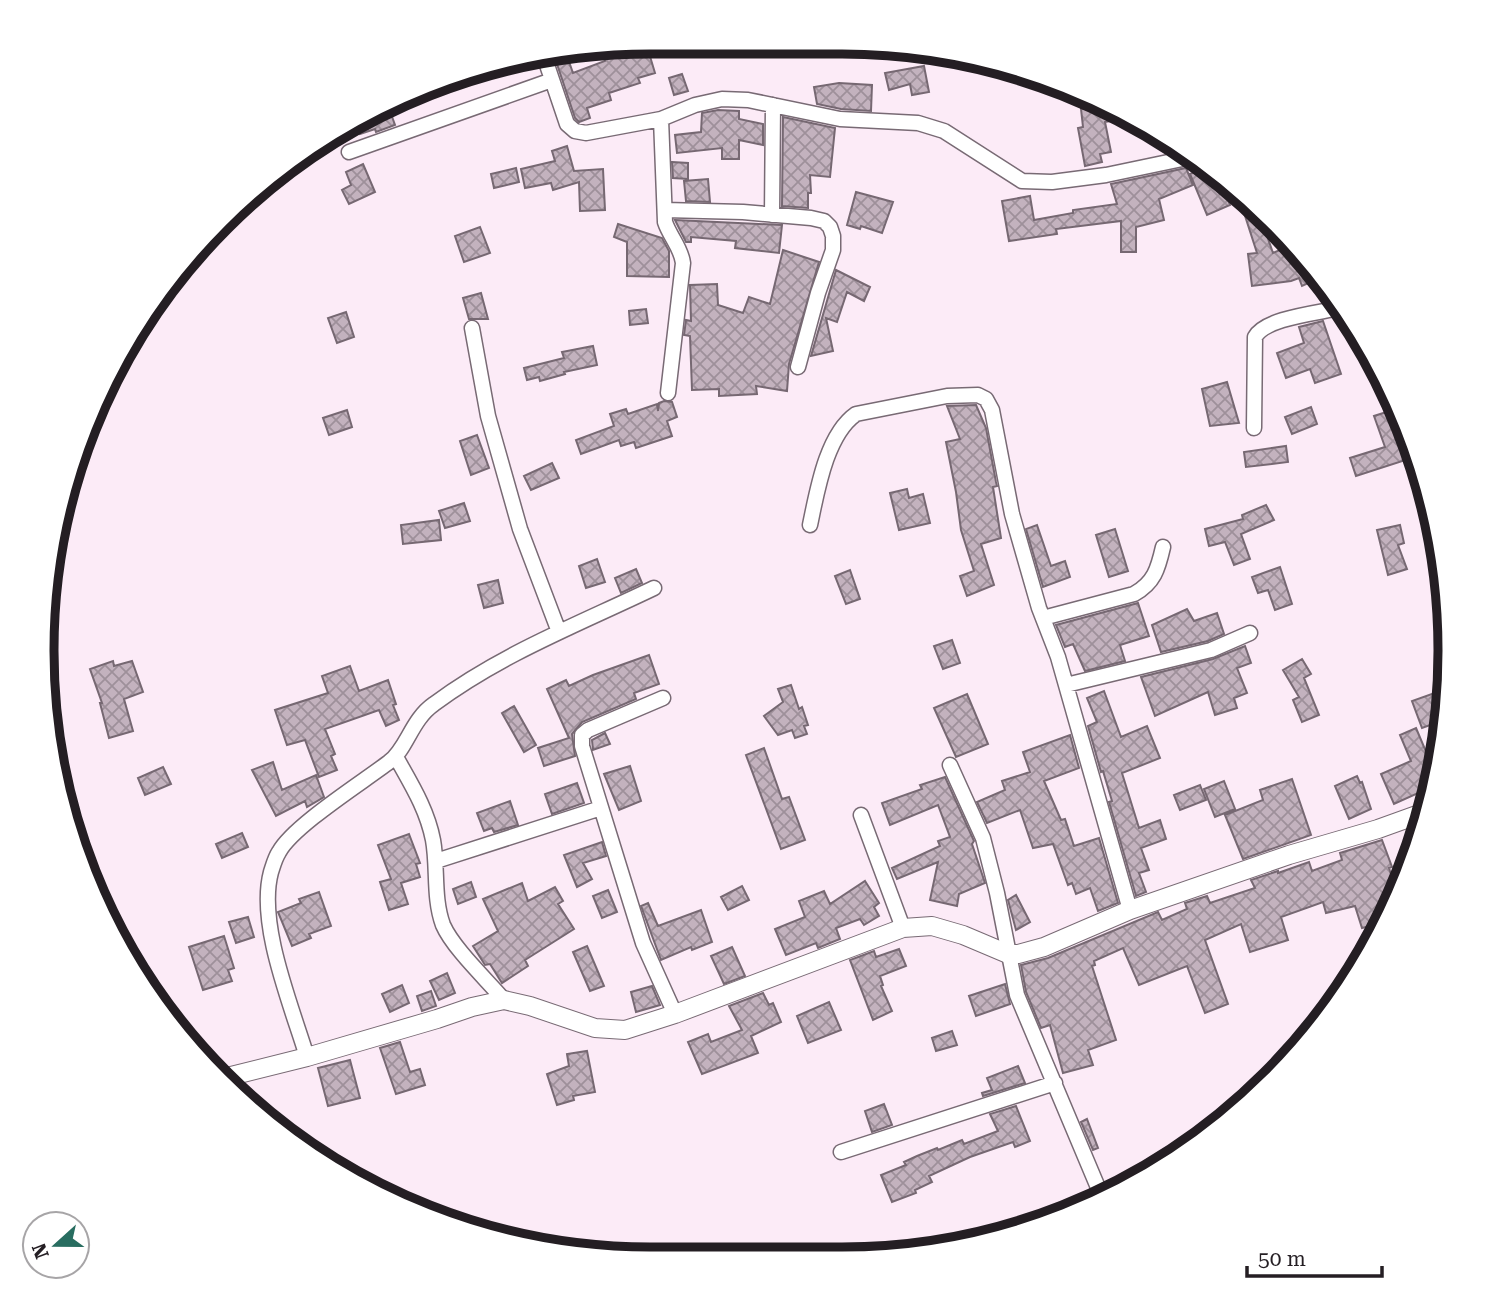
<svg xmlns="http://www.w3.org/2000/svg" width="1492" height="1301" font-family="'Roboto Serif',serif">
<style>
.building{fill:url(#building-cross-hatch);stroke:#766872;stroke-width:2}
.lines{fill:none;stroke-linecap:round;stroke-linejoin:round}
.minor-casing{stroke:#786a74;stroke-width:17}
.tertiary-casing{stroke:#786a74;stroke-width:20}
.minor{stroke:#fff;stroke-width:14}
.tertiary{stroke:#fff;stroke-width:18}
.rim{fill:none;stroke:#241e23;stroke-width:9}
</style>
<defs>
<pattern id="building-cross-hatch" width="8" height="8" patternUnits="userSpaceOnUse" patternTransform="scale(1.75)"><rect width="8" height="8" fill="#c3b2be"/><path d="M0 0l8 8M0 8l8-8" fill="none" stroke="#9e909a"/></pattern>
</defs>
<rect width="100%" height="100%" fill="#fcebf7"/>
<!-- building -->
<path class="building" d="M646 43 655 73 638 78 640 83 609 93 611 100 587 108 590 118 579 122 575 118 554 55 566 53 573 73 605 61 601 48Z
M924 66 929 92 912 95 910 84 889 90 885 73Z
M682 74 688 91 674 95 669 78Z
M839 83 872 85 871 111 841 109 817 104 814 87Z
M387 103 395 125 376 132 375 129 360 134 355 122Z
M1108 106 1111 121 1105 122 1111 152 1100 154 1102 162 1085 166 1078 128 1083 127 1081 109Z
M718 110 739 111V119L763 124V145L739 140V159H722V148L677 153 675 135 701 132 702 113Z
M783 117 835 128 830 177 810 175 811 193H808V208L782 206Z
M567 146 574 171 603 169 605 210 580 211 579 182 553 190 551 183 525 188 521 169 555 161 552 151Z
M672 162 688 163V179L673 178Z
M363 164 375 192 349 204 342 190 351 185 346 172Z
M1206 167 1218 175 1230 205 1207 215 1190 174Z
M516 168 519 182 494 188 491 174Z
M1186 168 1193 185 1159 199 1164 220 1136 227V252H1121V221L1056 229 1057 234 1009 241 1002 201 1030 196 1034 220 1073 213V210L1117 204 1111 184Z
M708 179 710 202 686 201 684 181Z
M1236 188 1258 210 1273 253 1292 245 1322 277 1302 286 1299 278 1291 281 1252 286 1248 254 1257 253Z
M856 192 893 202 882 233 861 226 860 229 847 225Z
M675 220 782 225 779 253 735 248 736 241 691 237V242H686Z
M618 224 662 238 669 251V277L627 276V242L614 237Z
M480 227 490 253 464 262 455 236Z
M783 250 819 262 789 364 787 391 756 386 757 394 719 396V389L692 390 690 336 684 335 686 320 691 321 690 285 717 284 718 305 743 313 749 297 770 304Z
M836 270 870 287 864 301 847 292 837 322 826 318 833 351 811 356Z
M481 293 488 319H469L463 298Z
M646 309 648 323 630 325 629 311Z
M346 312 354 337 337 343 328 318Z
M1323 321 1341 374 1315 383 1310 369 1286 378 1277 353 1304 343 1299 327Z
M593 346 597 365 564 372 565 374 540 381 539 377 527 380 524 368 564 358 562 352Z
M1227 382 1239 423 1210 426 1202 389Z
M664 401 672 402 677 417 667 421 672 436 636 448 634 442 621 446 619 440 581 454 576 440 614 426 610 414 626 409 628 414 657 404 658 411 659 403Z
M976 405 986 428 996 482 997 486 993 487 1001 538 981 544 994 585 967 596 960 576 974 571 961 530 956 492 946 442 960 439 947 406Z
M1311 407 1317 424 1292 434 1285 417Z
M347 410 352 427 329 435 323 418Z
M1393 410 1418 456 1356 476 1350 458 1385 447 1374 416Z
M477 435 489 468 471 475 460 441Z
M1286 446 1288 462 1246 467 1244 452Z
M552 463 559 478 531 490 524 476Z
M907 489 909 498 923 494 930 523 899 530 890 493Z
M464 503 470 521 445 528 439 511Z
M1266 505 1274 520 1241 534 1250 559 1234 565 1225 542 1209 546 1205 529 1243 519 1242 515Z
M439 520 441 540 403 544 401 525Z
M1037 525 1051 566 1065 561 1070 577 1043 587 1026 529Z
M1400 525 1404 543 1398 545 1407 569 1388 575 1377 530Z
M1115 529 1128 571 1109 577 1096 535Z
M597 559 605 582 586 588 579 566Z
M1280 567 1292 604 1275 610 1268 590 1258 593 1252 577Z
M636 569 642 583 621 593 615 578Z
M850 570 860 599 846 604 835 576Z
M498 580 503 603 484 608 478 585Z
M1138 603 1149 636 1120 645 1125 661 1085 671 1073 644 1065 647 1056 625Z
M1187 609 1194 621 1217 613 1224 634 1208 641 1161 652 1152 625Z
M952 640 960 663 943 669 934 646Z
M1245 646 1251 663 1237 668 1247 693 1234 698 1237 708 1215 715 1208 692 1155 716 1141 677 1213 659Z
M649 655 659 684 634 693 636 699 582 722 572 734 575 756 544 766 538 748 569 738 547 689 566 680 569 686 593 675Z
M1302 659 1311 674 1304 678 1319 715 1302 722 1293 700 1299 697 1283 670Z
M113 661 114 666 132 661 143 692 124 699 133 731 109 738 100 703H102L90 669Z
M350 666 359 691 388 680 396 704 393 705 399 720 386 726 379 710 325 729 335 754 331 756 337 770 319 777 305 740 287 745 275 710 328 693 322 676Z
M791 685 799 709 802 707 808 725 804 726 807 734 795 738 792 730 778 735 764 716 783 702 778 689Z
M1443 690 1447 700 1444 720 1422 728 1412 701Z
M1104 691 1121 737 1147 726 1160 758 1122 773 1139 828 1160 820 1166 839 1141 848 1149 870 1139 873 1146 892 1136 896 1109 802 1112 801 1103 771 1101 772 1088 726 1097 722 1087 698Z
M967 694 988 744 956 757 934 708Z
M514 706 536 745 524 752 502 713Z
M1416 728 1435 773 1431 800 1422 801 1418 793 1394 804 1381 774 1411 761 1400 735Z
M605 733 610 744 593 750 592 740Z
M1070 735 1079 768 1044 781 1061 820 1065 819 1074 846 1099 838 1118 903 1098 911 1090 888 1076 894 1072 883 1068 885 1053 844 1033 848 1020 810 987 823 977 802 1005 790 1002 781 1030 772 1023 752Z
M764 748 782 799 789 797 805 840 781 849 746 755Z
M273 762 282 790 316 775 324 797 307 807 305 801 276 816 252 770Z
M630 766 641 801 619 810 604 774Z
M163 767 171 784 145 795 138 778Z
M1357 776 1360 783 1362 782 1371 809 1349 819 1335 786Z
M945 777 974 841 972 844 985 883 959 894 957 906 930 900 938 862 897 879 892 868 940 846 938 841 950 837 938 805 890 825 882 803 922 789 920 785Z
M1292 779 1311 835 1243 859 1225 815 1263 800 1260 790Z
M1224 781 1235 809 1215 817 1204 789Z
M577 783 584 803 552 814 545 794Z
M1200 785 1206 800 1180 810 1174 795Z
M510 801 518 825 494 832 492 828 484 831 477 813Z
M242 833 248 847 222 858 216 844Z
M409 834 420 863 416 864 420 877 401 883 408 904 389 910 380 882 391 879 378 845Z
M1382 840 1392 867 1389 868 1397 893 1392 908 1381 911 1385 923 1375 939 1370 926 1362 928 1355 906 1326 913 1323 902 1281 917 1288 940 1250 952 1241 924 1205 940 1228 1004 1205 1013 1187 966 1139 985 1123 948 1094 961 1095 965 1092 966 1116 1040 1088 1050 1093 1065 1063 1073 1050 1025 1041 1028 1026 992 1021 965 1048 958 1158 912 1162 920 1187 909 1185 903 1207 896 1210 903 1255 888 1251 880 1278 871V873L1309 862 1312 871 1342 860 1340 853Z
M602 842 606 856 583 863 592 879 577 887 564 855Z
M865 881 879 903 874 907 879 916 864 925 860 919 836 928 840 939 818 948 816 943 786 955 775 929 805 917 799 901 824 891 830 904Z
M471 882 476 897 458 904 453 889Z
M522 883 528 901 555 887 563 901 558 904 574 929 525 960 528 966 502 983 490 964 485 965 473 946 498 931 483 899Z
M742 886 749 900 728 910 721 897Z
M608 890 617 912 602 918 593 896Z
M319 892 331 926 309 934 311 938 292 946 278 912 301 903 299 899Z
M1016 895 1030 922 1016 930 1008 900Z
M648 903 658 926 701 910 712 942 692 950 691 947 661 960 641 906Z
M248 917 254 937 236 943 229 922Z
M224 936 234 968 228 970 232 981 203 990 189 947Z
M587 946 604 986 590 991 573 952Z
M732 947 745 976 724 984 711 956Z
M899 949 906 966 880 976 883 985 881 986 892 1011 873 1020 850 960 874 951 876 957Z
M447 973 455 993 439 1000 430 981Z
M1005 984 1010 1004 976 1016 969 996Z
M402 985 409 1003 390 1012 382 994Z
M652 986 660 1005 636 1012 631 992Z
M431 991 436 1006 422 1011 417 996Z
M763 993 769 1005 773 1003 781 1022 751 1036 758 1053 702 1074 688 1042 708 1034 711 1042 742 1030 729 1006Z
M829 1002 841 1030 808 1043 797 1016Z
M952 1031 957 1045 936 1051 932 1038Z
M400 1042 410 1072 420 1069 425 1085 396 1094 380 1048Z
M587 1051 595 1092 573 1096 574 1100 557 1105 547 1074 569 1066 567 1054Z
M350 1060 360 1098 328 1106 318 1068Z
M1018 1066 1025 1083 983 1096 982 1093 992 1090 987 1078Z
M884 1104 892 1125 872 1132 865 1111Z
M1016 1106 1030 1141 1015 1147 1013 1142 970 1157 929 1176 932 1182 915 1190 916 1193 892 1202 881 1175 906 1165 904 1162 917 1156 937 1148 938 1150 962 1140 964 1144 998 1131 990 1114Z
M1087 1119 1098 1148 1093 1150 1081 1122Z"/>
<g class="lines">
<!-- minor casing -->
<g class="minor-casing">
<path id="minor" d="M544 56 567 124 575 131 586 133 661 119 695 105 722 99 748 100 840 119 918 123 944 131 1022 181 1052 182 1106 175 1192 157
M661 119 665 222C670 237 681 247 683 263L668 393
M349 152 552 80
M665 210 743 212 811 218 824 221 830 227 833 236V250L818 293 798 367
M772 215 773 105
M472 328 488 416 520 529 559 632
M1254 428 1255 337C1265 318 1318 313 1339 308
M810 525C817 492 826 435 856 414L947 396 978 395 986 399 992 410 1012 514 1039 608 1058 657 1130 910
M1043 618 1134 594C1154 583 1158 569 1163 547
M1066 685 1211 650 1250 633
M663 698 588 730 582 735V746L643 943 675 1014
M396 757C411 784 427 809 433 840 438 867 433 898 443 925 453 948 487 980 504 1000
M950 765 983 838 997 893 1017 995 1102 1197
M861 815 903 928
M436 861 601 808
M307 1057C292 1007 257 924 271 872 273 866 275 858 279 852 293 826 363 782 389 762 407 749 411 720 434 704 501 654 579 624 654 588
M841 1152 1055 1083"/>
</g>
<!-- tertiary casing -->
<g class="tertiary-casing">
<path id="tertiary" d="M223 1078 307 1057 437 1019 472 1007 504 1000 530 1006 595 1028 625 1030 675 1014 903 928 932 926 963 935 1008 954H1018L1044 947 1130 910 1289 855 1378 829 1428 811"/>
</g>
<!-- minor -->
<use href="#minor" class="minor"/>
<!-- tertiary -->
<use href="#tertiary" class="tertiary"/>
</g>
<!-- crop -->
<path d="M0 0H1492V1301H0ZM650 54H842A596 596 0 0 1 1438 650V651A596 596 0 0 1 842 1247H650A596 596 0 0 1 54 651V650A596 596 0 0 1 650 54Z" fill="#fff" fill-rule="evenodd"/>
<path class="rim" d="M650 54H842A596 596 0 0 1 1438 650V651A596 596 0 0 1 842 1247H650A596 596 0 0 1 54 651V650A596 596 0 0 1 650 54Z"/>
<!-- north arrow -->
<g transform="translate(56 1245) rotate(249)"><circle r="33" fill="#ffffff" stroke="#a7a5a7" stroke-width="2"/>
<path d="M0-5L12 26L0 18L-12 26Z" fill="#286d60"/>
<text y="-10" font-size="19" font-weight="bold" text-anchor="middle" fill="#241e23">N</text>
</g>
<!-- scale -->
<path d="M1247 1266v10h135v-10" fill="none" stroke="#241e23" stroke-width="3.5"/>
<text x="1258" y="1266" font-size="21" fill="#241e23" stroke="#ffffff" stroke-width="5" paint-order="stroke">50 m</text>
</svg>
